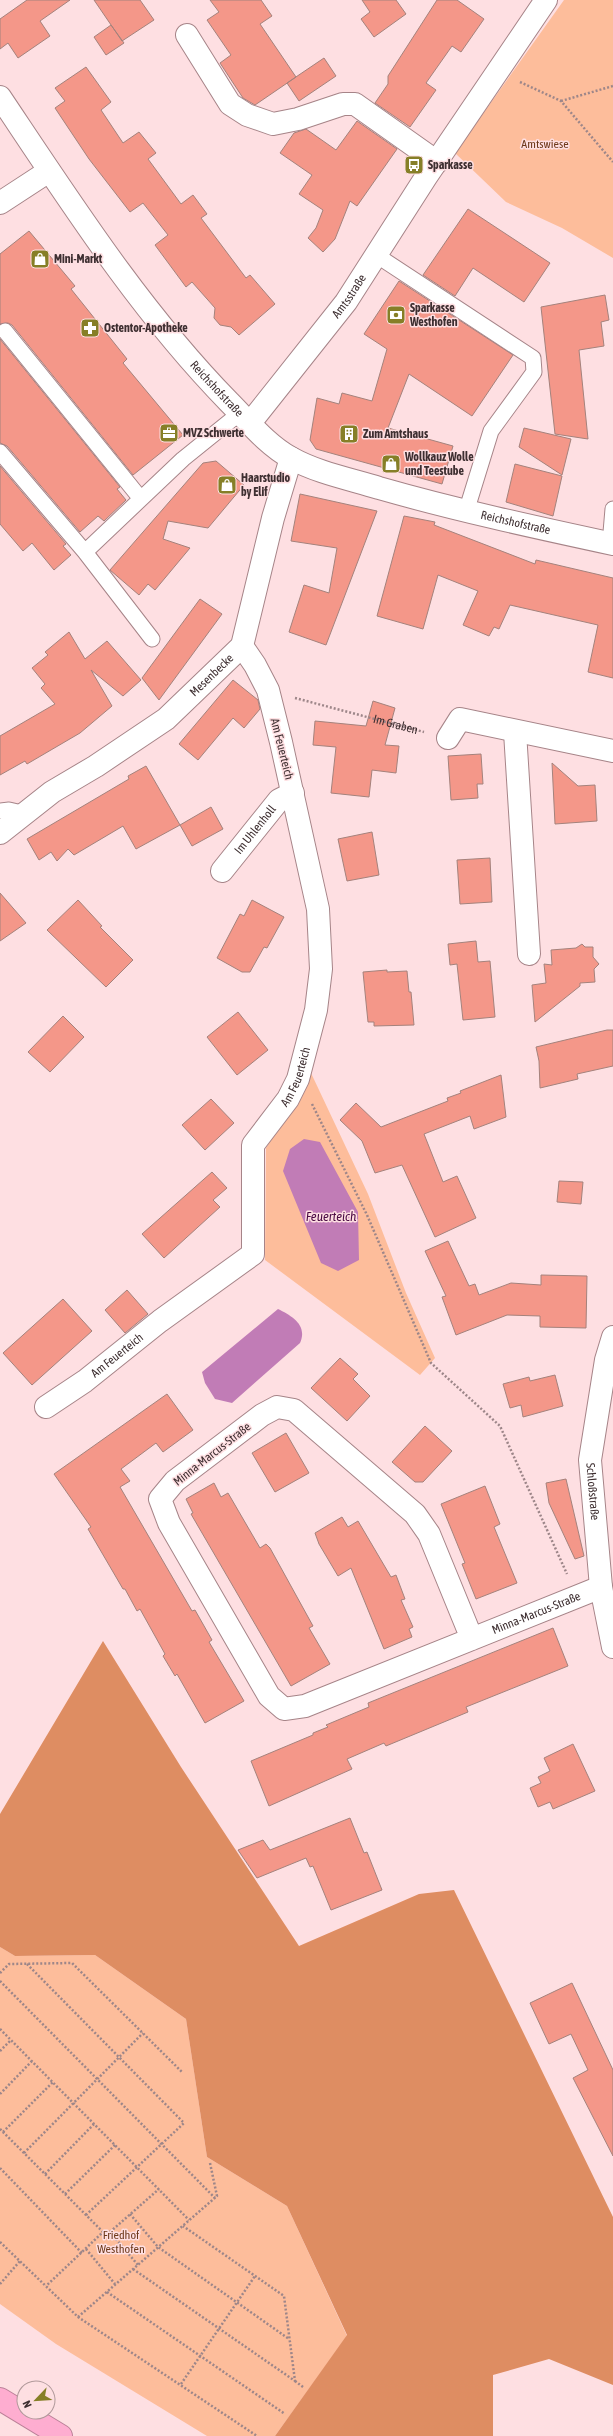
<svg xmlns="http://www.w3.org/2000/svg" width="613" height="2436" font-family="'Asap Condensed',sans-serif">
<style>
.green{fill:#fdbd9b}
.forest{fill:#de8d62}
.water{fill:#c17cb6}
.building{fill:#f49789;stroke:#a4827c}
.lines{fill:none;stroke-linecap:round;stroke-linejoin:round}
.lane-casing{stroke:#a68488;stroke-width:17}
.street-casing{stroke:#a68488;stroke-width:24}
.secondary-casing{stroke:#a68488;stroke-width:24}
.highway-casing{stroke:#bb8198;stroke-width:24}
.path{stroke:#9d8689;stroke-width:2.5;stroke-dasharray:2 2;stroke-linecap:butt}
.lane{stroke:#fff;stroke-width:15}
.street{stroke:#fff;stroke-width:22}
.secondary{stroke:#fff;stroke-width:22}
.highway{stroke:#feadd0;stroke-width:22}
.labels{text-anchor:middle;stroke-width:3;stroke-linejoin:round;paint-order:stroke}
.park-label{font-size:12px;fill:#6e391a;stroke:#fedfe2}
.poi-label{font-size:12px;font-weight:bold;fill:#3e2f31;stroke:#fedfe2;text-anchor:start}
.street-label{font-size:12px;fill:#3e2f31;stroke:#fedfe2}
.water-label{font-size:13px;font-style:italic;fill:#480842;stroke:#fedfe2}
</style>
<rect width="100%" height="100%" fill="#fedfe2"/>
<!-- green -->
<path class="green" d="M564 0H613V258L562 228 506 202 455 153Z
M311 1073 368 1194 406 1293 435 1358 420 1375 265 1260 266 1148Z
M0 1947 15 1956 95 1955 186 2019 207 2157 287 2206 347 2336 275 2436H207L56 2344 0 2304Z"/>
<!-- forest -->
<path class="forest" d="M103 1641 181 1767 299 1946 419 1894 454 1890 613 2217V2385L549 2359 493 2375V2436H275L347 2335 287 2206 207 2157 186 2019 95 1955 15 1956 0 1947V1814Z"/>
<!-- water -->
<path class="water" d="M304 1139 320 1142 358 1212 359 1260 338 1271 321 1263 283 1171 290 1149Z
M278 1309C292 1316 308 1325 300 1343L232 1403 215 1399 205 1383 202 1372Z"/>
<!-- building -->
<path class="building" d="M27 0H70L40 21 50 36 18 58 8 43 0 49V19Z
M94 0H140L154 20 122 41Z
M210 0H261L272 16 260 24 296 77 255 105 243 98 220 63 231 55 207 20 219 12Z
M362 0H396L406 14 374 37 361 19 370 12Z
M437 0H457L484 19 461 52 452 46 426 83 436 90 410 127 375 103 388 84V76Z
M111 25 124 43 106 55 94 37Z
M324 58 336 76 299 101 287 83Z
M86 67 111 102 101 110 123 143 139 132 156 153 148 159 181 204 193 195 207 214 201 218 246 278 250 275 275 304 239 335 231 327 220 325 214 318 215 308 192 282 186 287 155 245 168 235 143 203 130 212 89 159 55 108 65 101 55 88Z
M357 121 397 149 357 206 350 201 335 239 323 252 308 238 316 228 323 210 299 194 312 175 280 153 294 133 306 129 336 150Z
M468 209 550 263 524 302 473 268 455 296 423 275Z
M29 231 75 286 71 289 127 359 123 363 183 435 133 475 12 325 8 323 0 324V254Z
M399 281 513 355 472 416 409 374 388 428 453 446 442 484 316 449 310 440 317 398 339 404 342 393 372 401 387 349 364 334Z
M605 295 609 320 601 322 604 346 579 350 588 439 555 434 541 307Z
M0 339 120 487 117 489 126 500 104 521 98 516 80 532 7 446 0 443Z
M524 428 571 439 562 475 519 447Z
M216 461 244 485 208 528 168 521 163 539 190 548 155 590 148 584 139 595 110 570 203 463Z
M515 464 562 476 553 516 506 502Z
M0 466 66 544 63 546 71 555 54 570 32 543 23 551 0 524Z
M300 494 377 511 326 645 289 632 304 585 329 593 337 548 291 541Z
M404 516 435 522 434 525 535 564 536 560 613 578V678L588 672 598 625 510 605 499 629 494 627 489 636 463 625 478 591 438 575 423 629 377 616Z
M200 599 222 614 159 700 142 678Z
M69 632 85 659 107 641 141 680 123 696 91 670 112 706 80 733 27 764 25 761 0 775V736L55 704 41 688 45 684 32 668 48 655 45 652Z
M233 680 258 700 260 709 244 728 233 718 198 760 179 744Z
M373 701 395 708 385 745 399 746 396 773 372 770 369 797 331 793 336 747 313 745 315 721 366 726Z
M481 754 483 784H477L478 798 451 800 448 756Z
M552 763 578 786 595 785 597 821 555 824Z
M146 766 180 825 211 807 223 829 192 846 180 825 136 849 123 826 74 855 68 849 57 861 51 852 39 860 27 839 129 779 128 776Z
M372 832 379 875 347 881 338 839Z
M490 858 492 902 460 904 457 860Z
M0 893 26 923 0 941Z
M78 900 102 926 100 927 133 960 106 987 47 930Z
M252 900 284 917 267 948 264 947 250 972H242L217 958 240 914 244 916Z
M476 941 478 962 490 961 495 1017 463 1020 457 964 450 965 448 944Z
M582 944 585 947H593V957L599 964 594 969 595 982 580 983V986L535 1022 532 985 546 983 544 964 552 965 551 950 576 948Z
M387 970V972L407 971 409 992H411L414 1025 374 1026V1022H368L363 972Z
M238 1012 268 1050 237 1075 207 1037Z
M63 1016 84 1037 50 1072 28 1052Z
M607 1030H613V1066L577 1074 578 1079 540 1088 539 1061 536 1047Z
M501 1075 506 1117 474 1129 470 1116 424 1134 443 1182 457 1176 476 1218 435 1237 402 1165 375 1173 362 1141 340 1120 356 1103 381 1127 448 1101 447 1098 461 1093 460 1091Z
M211 1099 234 1123 205 1150 182 1125Z
M212 1172 227 1188 213 1200 220 1207 164 1258 142 1234Z
M559 1181 583 1182 581 1204 557 1202Z
M448 1241 469 1286 475 1284 479 1295 511 1283 541 1285V1275L587 1276 586 1328 540 1327V1316L507 1315 456 1335 442 1297 446 1296 425 1251Z
M127 1290 148 1314 125 1333 105 1310Z
M63 1299 92 1331 32 1385 3 1353Z
M340 1358 358 1374 353 1379 370 1396 347 1421 311 1388Z
M555 1375 563 1406 523 1417 521 1405 510 1408 503 1384 529 1377 530 1381Z
M167 1394 193 1430 163 1452 156 1443 121 1469 130 1481 120 1487 192 1611 195 1610 212 1640 209 1642 244 1701 205 1723 177 1674 175 1676 163 1656 165 1654 140 1609 137 1611 125 1589H123L88 1529 91 1527 54 1474Z
M425 1426 452 1451 423 1482H415L392 1462Z
M286 1433 309 1473 275 1492 252 1453Z
M566 1479 584 1556 575 1559 549 1503 546 1483Z
M214 1483 221 1497 228 1493 260 1548 266 1544 270 1548 313 1626 309 1628 330 1664 291 1686 191 1514 193 1513 186 1499Z
M485 1486 500 1524 494 1527 517 1583 476 1599 462 1564 465 1563 441 1504Z
M342 1517 348 1527 358 1521 391 1577 396 1575 405 1599 401 1600 413 1627 409 1629 412 1637 384 1649 351 1568 338 1576 319 1544 315 1533Z
M553 1628 568 1666 466 1707 468 1712 386 1746 384 1743 347 1759 352 1769 269 1806 251 1761 313 1735V1733L328 1727 326 1725 369 1707 368 1703Z
M573 1744 595 1791 553 1809 550 1802 538 1807 530 1788 541 1783 538 1777 550 1771 544 1758Z
M350 1818 364 1853 367 1852 382 1890 331 1910 313 1866 310 1867 306 1858 257 1878 238 1850 263 1840 270 1850Z
M572 1983 613 2070V2156L573 2078 588 2070 571 2034 549 2044 530 2003Z"/>
<g class="lines">
<!-- lane casing -->
<g class="lane-casing">
<path id="lane" d="M376 255 533 358 534 372 491 431 466 512
M5 331 141 499
M0 452 85 552 152 639
M610 544 613 509
M85 552 183 459 240 413
M0 811 9 810 22 813"/>
</g>
<!-- street casing -->
<g class="street-casing">
<g id="street">
<path d="M187 35 230 104 247 115 273 124 298 119 343 104H355L437 162"/>
<path d="M0 203 49 171"/>
<path id="s2" d="M250 423 346 302 426 177 546 0"/>
<path d="M515 732 529 954"/>
<path d="M448 738 460 719 613 751"/>
<path id="s3" d="M0 833 52 792 96 766 166 719 242 646 273 518 291 458"/>
<path id="s4" d="M222 871 279 800 293 793"/>
<path id="s5" d="M613 1337 606 1360 590 1460 601 1587 613 1647"/>
<path id="s6" d="M46 1407 85 1381 160 1321 253 1254V1145L288 1099 298 1079 316 1010 321 969 318 909 281 742 268 690 255 665 242 646"/>
<path id="s7" d="M472 1639 429 1534 415 1514 294 1410 277 1407 262 1415 175 1481 160 1499 169 1523 269 1696 284 1709 305 1706 601 1587"/>
</g>
</g>
<!-- secondary casing -->
<g class="secondary-casing">
<g id="secondary">
<path id="s8" d="M0 97C71 203 140 311 229 402 248 421 267 445 291 458 318 473 350 479 379 488 456 510 534 527 613 544"/>
</g>
</g>
<!-- highway casing -->
<g class="highway-casing">
<path id="highway" d="M0 2399 61 2436"/>
</g>
<!-- path -->
<g class="path">
<path d="M520 82 561 101 613 162"/>
<path d="M561 101 613 86"/>
<path id="s1" d="M295 698 424 732"/>
<path d="M312 1104 367 1215 431 1363 500 1426 567 1574"/>
<path d="M27 1964 184 2123 86 2215"/>
<path d="M0 1973 9 1964 72 1963 182 2072"/>
<path d="M0 1981 215 2198"/>
<path d="M0 2029 189 2220"/>
<path d="M0 2051 11 2040"/>
<path d="M0 2094 32 2061"/>
<path d="M0 2129 103 2232 46 2286"/>
<path d="M3 2132 53 2082"/>
<path d="M24 2153 143 2033"/>
<path d="M0 2168 82 2253"/>
<path d="M45 2174 94 2124"/>
<path d="M65 2194 115 2145"/>
<path d="M130 2214 158 2247 289 2339"/>
<path d="M103 2232H110L138 2265"/>
<path d="M110 2232 159 2189"/>
<path d="M0 2242 78 2317 257 2436"/>
<path d="M86 2249 115 2284"/>
<path d="M133 2269 295 2381 284 2296 183 2226"/>
<path d="M0 2284 20 2261"/>
<path d="M107 2292 285 2414"/>
<path d="M78 2317 217 2196 210 2163"/>
<path d="M295 2381 303 2387"/>
<path d="M181 2384 255 2276"/>
</g>
<!-- lane -->
<use href="#lane" class="lane"/>
<!-- street -->
<use href="#street" class="street"/>
<!-- secondary -->
<use href="#secondary" class="secondary"/>
<!-- highway -->
<use href="#highway" class="highway"/>
</g>
<!-- icons -->
<defs>
<g id="bus-square" transform="scale(1)"><rect x="-9" y="-9" width="18" height="18" rx="4" fill="#867f27" stroke="#fedfe2"/><path d="M-5-6H5V4H4V6H2V4H-2V6H-4V4H-5ZM-3.5-4V0h7V-4ZM-3.5 1.2v1.5H-2V1.2ZM2 1.2v1.5H3.5V1.2Z" fill="#fff"/></g>
<g id="shop-square" transform="scale(1)"><rect x="-9" y="-9" width="18" height="18" rx="4" fill="#867f27" stroke="#fedfe2"/><path d="M-5-2.5h2.3a2.7 3.5 0 0 1 5.4 0H5L5.5 6h-11ZM-1.5-2.5h3a1.5 2.3 0 0 0-3 0Z" fill="#fff"/></g>
<g id="bank-square" transform="scale(1)"><rect x="-9" y="-9" width="18" height="18" rx="4" fill="#867f27" stroke="#fedfe2"/><path d="M-6-4H6V4H-6ZM0-2.3a2.3 2.3 0 1 0 0 4.6a2.3 2.3 0 1 0 0-4.6Z" fill="#fff"/></g>
<g id="pharmacy-square" transform="scale(1)"><rect x="-9" y="-9" width="18" height="18" rx="4" fill="#867f27" stroke="#fedfe2"/><path d="M-2-6h4v4h4v4h-4v4h-4v-4h-4v-4h4Z" fill="#fff"/></g>
<g id="office-square" transform="scale(1)"><rect x="-9" y="-9" width="18" height="18" rx="4" fill="#867f27" stroke="#fedfe2"/><path d="M-6-3h4V-5.5h4V-3h4V5H-6ZM-1-4.5V-3h2v-1.5ZM-6 0V1H6V0Z" fill="#fff"/></g>
<g id="building-square" transform="scale(1)"><rect x="-9" y="-9" width="18" height="18" rx="4" fill="#867f27" stroke="#fedfe2"/><path d="M-4-6H4V6H1V3H-1V6H-4ZM-2.5-4.3h1.7v1.8h-1.7ZM.8-4.3h1.7v1.8H.8ZM-2.5-1h1.7V.8h-1.7ZM.8-1h1.7V.8H.8Z" fill="#fff"/></g>
</defs>
<g fill-rule="evenodd">
<use href="#bus-square" x="414" y="165"/>
<use href="#shop-square" x="40" y="259"/>
<use href="#bank-square" x="396" y="315"/>
<use href="#pharmacy-square" x="90" y="328"/>
<use href="#office-square" x="169" y="433"/>
<use href="#building-square" x="349" y="434"/>
<use href="#shop-square" x="391" y="464"/>
<use href="#shop-square" x="227" y="485"/>
</g>
<g class="labels">
<!-- park labels -->
<g class="park-label">
<text x="545" y="148">Amtswiese</text>
<text x="121" y="2239">Friedhof<tspan x="121" dy="14">Westhofen</tspan></text>
</g>
<!-- poi labels -->
<g class="poi-label">
<text x="428" y="169">Sparkasse</text>
<text x="54" y="263">Mini-Markt</text>
<text x="410" y="312">Sparkasse<tspan x="410" dy="14">Westhofen</tspan></text>
<text x="104" y="332">Ostentor-Apotheke</text>
<text x="183" y="437">MVZ Schwerte</text>
<text x="363" y="438">Zum Amtshaus</text>
<text x="405" y="461">Wollkauz Wolle<tspan x="405" dy="14">und Teestube</tspan></text>
<text x="241" y="482">Haarstudio<tspan x="241" dy="14">by Elif</tspan></text>
</g>
<!-- street labels -->
<g class="street-label">
<text dy="4" stroke="none"><textPath href="#s2" startOffset="161">Amtsstraße</textPath></text>
<text dy="4" stroke="none"><textPath href="#s8" startOffset="364">Reichshofstraße</textPath></text>
<text dy="4" stroke="none"><textPath href="#s8" startOffset="700">Reichshofstraße</textPath></text>
<text dy="4" stroke="none"><textPath href="#s3" startOffset="265">Mesenbecke</textPath></text>
<text dy="4" stroke="none"><textPath href="#s1" startOffset="104">Im Graben</textPath></text>
<text transform="translate(282 749) rotate(76)" y="4">Am Feuerteich</text>
<text dy="4" stroke="none"><textPath href="#s4" startOffset="53">Im Uhlenholl</textPath></text>
<text dy="4" stroke="none"><textPath href="#s6" startOffset="448">Am Feuerteich</textPath></text>
<text dy="4" stroke="none"><textPath href="#s6" startOffset="88">Am Feuerteich</textPath></text>
<text transform="translate(212 1454) rotate(-38)" y="4">Minna-Marcus-Straße</text>
<text dy="4" stroke="none"><textPath href="#s5" startOffset="157">Schloßstraße</textPath></text>
<text dy="4" stroke="none"><textPath href="#s7" startOffset="980">Minna-Marcus-Straße</textPath></text>
</g>
<!-- water labels -->
<g class="water-label">
<text x="331" y="1221">Feuerteich</text>
</g>
</g>
<!-- north arrow -->
<g transform="translate(36 2400) rotate(245)"><circle r="19" fill="#fedfe2" stroke="#b1999b"/>
<path d="M0-3L7 15L0 10L-7 15Z" fill="#867f27"/>
<text y="-6" font-size="11" font-weight="bold" text-anchor="middle" fill="#3e2f31">N</text>
</g>
</svg>
